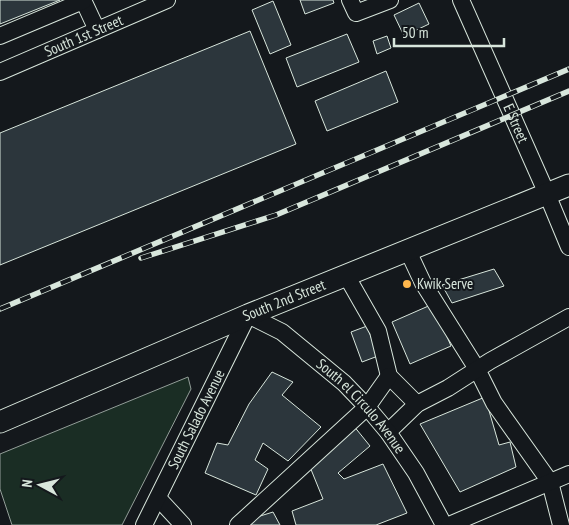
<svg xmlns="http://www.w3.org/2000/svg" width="569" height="525" font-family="'PT Sans Narrow',sans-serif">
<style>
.green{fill:#1a2d24;stroke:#939e99}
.building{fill:#2c363c;stroke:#d8e6dc}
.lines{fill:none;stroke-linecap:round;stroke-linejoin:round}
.minor-casing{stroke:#d8e6dc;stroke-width:18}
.major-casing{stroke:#d8e6dc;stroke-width:23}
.minor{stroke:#14181c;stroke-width:16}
.major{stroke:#14181c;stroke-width:21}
.rail-casing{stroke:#d8e6dc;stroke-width:5.5}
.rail{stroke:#14181c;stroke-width:4;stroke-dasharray:11;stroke-linecap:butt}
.poi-dot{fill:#ffb74d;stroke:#14181c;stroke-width:2}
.labels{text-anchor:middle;stroke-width:4;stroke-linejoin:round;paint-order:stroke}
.street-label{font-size:15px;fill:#d8e6dc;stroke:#14181c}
.poi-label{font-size:15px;fill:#d8e6dc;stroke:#14181c;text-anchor:start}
</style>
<rect width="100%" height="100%" fill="#14181c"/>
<!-- green -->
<path class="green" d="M188 377 191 389 122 525H12L0 489V454Z"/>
<!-- building -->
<path class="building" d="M0 0H60L0 24Z
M300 0H333L334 3 305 14Z
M273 1 291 45 270 54 252 10Z
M419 3 429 24 404 36 394 15Z
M250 31 296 144 0 265V133Z
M347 34 359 62 297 87 286 58Z
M387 36 391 48 377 54 373 41Z
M386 71 398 102 327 131 315 101Z
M494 269 504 286 452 303 442 285Z
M433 304 451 346 410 364 392 322Z
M367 326 378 356 362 362 351 332Z
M272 372 293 382 282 395 321 427 288 461 263 443 255 460 268 469 256 495 205 473 217 443 228 445 249 404Z
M485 397 499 445 510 442 516 467 460 492 420 424Z
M353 425 370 446 338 473 344 479 383 464 407 513 376 525H296L292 511 323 499 310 467Z
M273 512 280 525H249L257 517Z"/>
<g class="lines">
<!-- minor casing -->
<g class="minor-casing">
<g id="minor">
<path d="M83 0 97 30"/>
<path d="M350 0 356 13 390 0"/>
<path id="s1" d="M461 0 547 194 569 247"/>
<path d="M0 36 83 1"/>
<path id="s2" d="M0 72 167 0"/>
<path d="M408 251 423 283 477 369 494 403 550 482 561 525"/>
<path d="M346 275 378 331 389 376 417 404"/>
<path d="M388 432 417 404 448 388 490 361 569 317"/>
<path d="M158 498 183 525"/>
<path id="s3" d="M144 525 248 315 282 332 344 383 367 407 388 432 416 473 444 525"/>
<path d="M238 525 367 407 389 376"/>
<path d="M449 525 569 474"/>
</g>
</g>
<!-- major casing -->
<g class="major-casing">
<g id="major">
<path id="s4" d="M0 422 248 315 569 185"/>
</g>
</g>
<!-- minor -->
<use href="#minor" class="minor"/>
<!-- major -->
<use href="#major" class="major"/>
<!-- rail casing -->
<g class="rail-casing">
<path id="rail" d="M141 258 276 215 569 91
M0 309 569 69"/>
</g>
<!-- rail -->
<use href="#rail" class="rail"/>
</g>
<!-- markers -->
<circle class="poi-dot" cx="407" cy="284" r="5"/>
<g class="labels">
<!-- street labels -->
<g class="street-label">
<text dy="5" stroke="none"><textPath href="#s2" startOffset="91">South 1st Street</textPath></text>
<text dy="5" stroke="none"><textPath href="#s1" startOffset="135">E Street</textPath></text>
<text dy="5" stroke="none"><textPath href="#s4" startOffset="309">South 2nd Street</textPath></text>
<text dy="5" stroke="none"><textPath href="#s3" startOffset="381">South el Circulo Avenue</textPath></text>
<text dy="5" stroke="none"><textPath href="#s3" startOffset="118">South Salado Avenue</textPath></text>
</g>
<!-- poi labels -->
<g class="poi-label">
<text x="417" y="289">Kwik Serve</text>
</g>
</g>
<!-- north arrow -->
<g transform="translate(40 485) rotate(277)" stroke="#14181c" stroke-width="4" paint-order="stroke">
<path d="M0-4L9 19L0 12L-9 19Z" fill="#d8e6dc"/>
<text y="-8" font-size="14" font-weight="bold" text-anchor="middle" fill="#d8e6dc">N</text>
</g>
<!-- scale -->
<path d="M394 38v8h110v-8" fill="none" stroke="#d8e6dc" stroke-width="2.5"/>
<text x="402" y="38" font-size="15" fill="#d8e6dc" stroke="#14181c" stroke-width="4" paint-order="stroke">50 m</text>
</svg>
